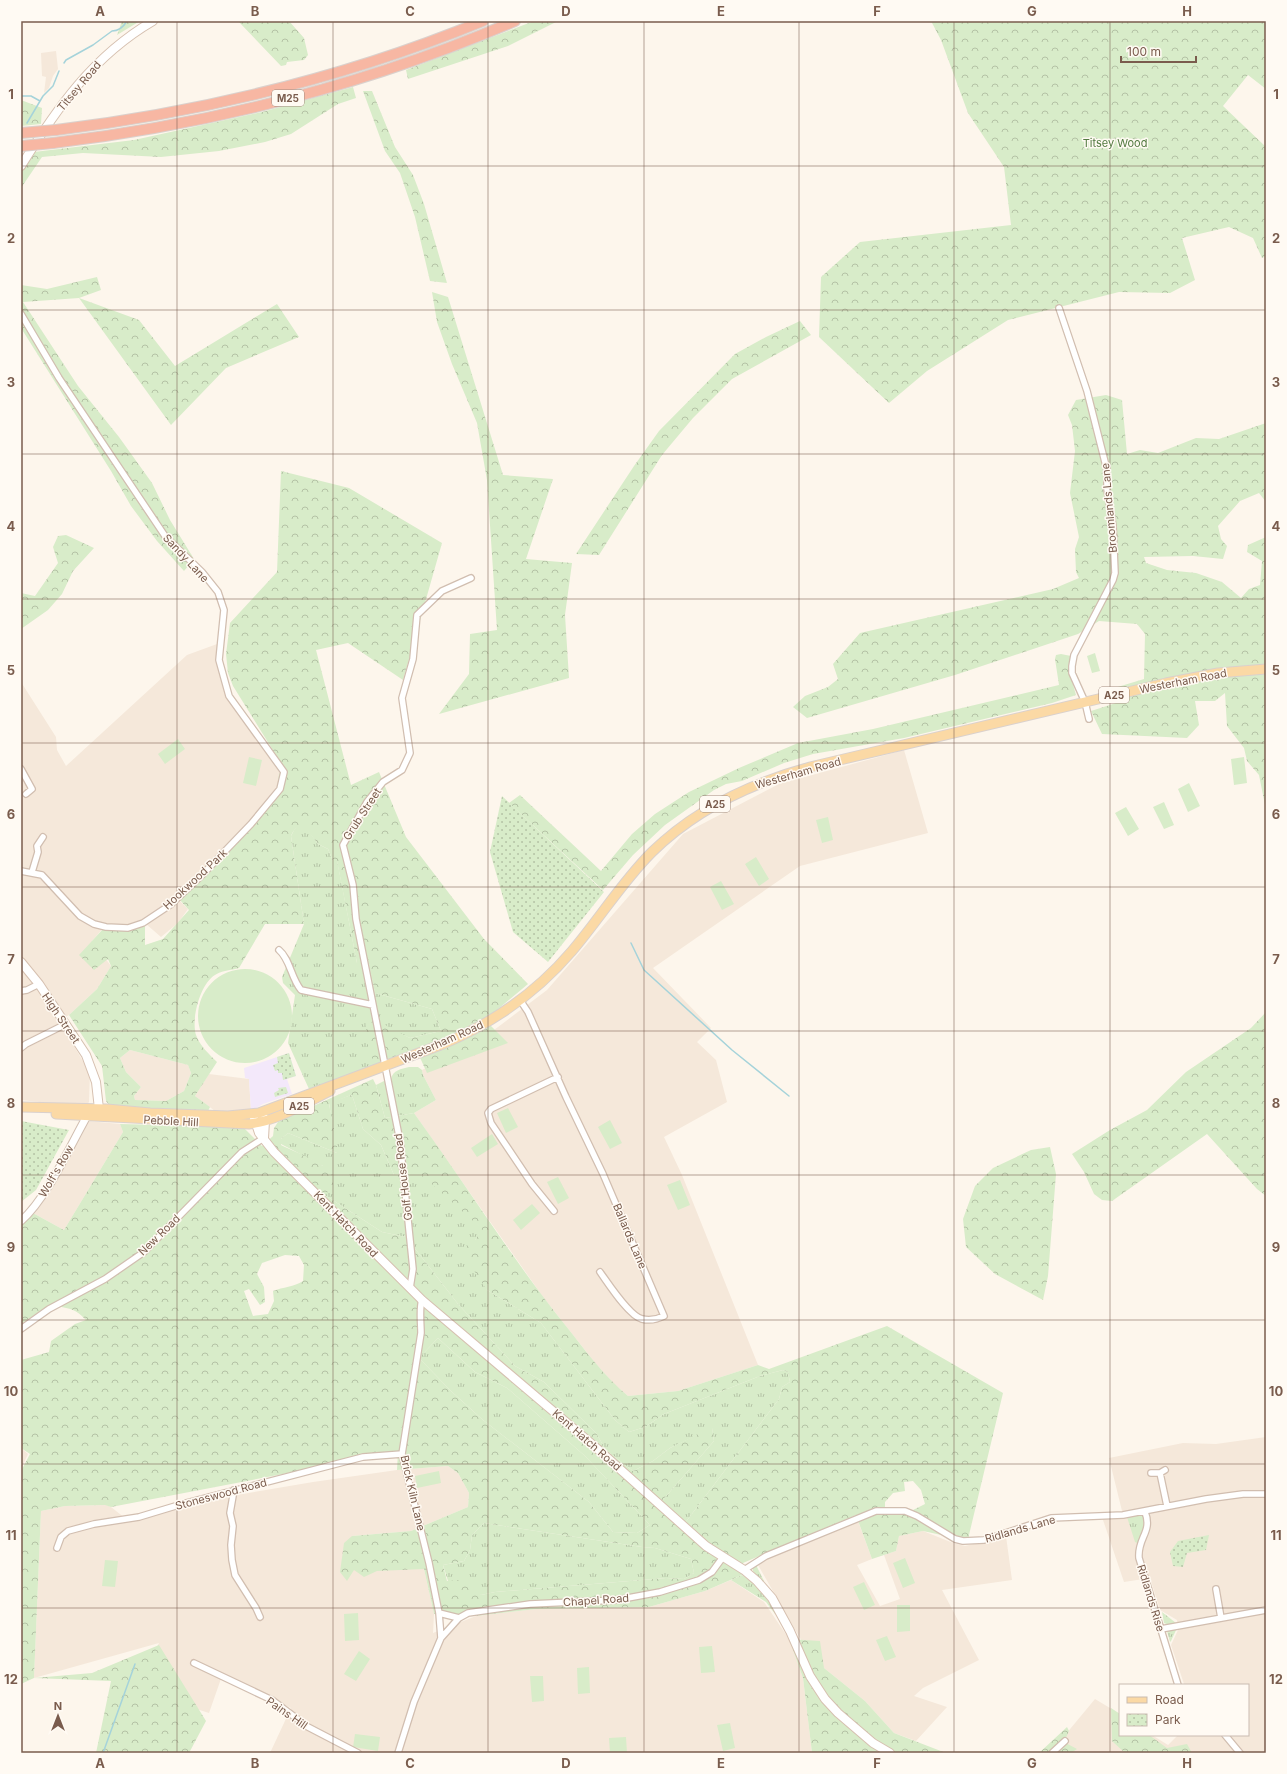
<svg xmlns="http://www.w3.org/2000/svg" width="1287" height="1774" font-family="Inter,sans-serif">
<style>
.residential{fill:#f5e8da}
.education{fill:#f3e8fa}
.grass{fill:url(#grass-tufts)}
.forest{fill:url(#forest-crowns);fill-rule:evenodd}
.park{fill:url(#park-dots)}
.pitch{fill:#d8ecc9}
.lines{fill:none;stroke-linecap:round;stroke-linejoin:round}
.stream{stroke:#a5d3da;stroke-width:1.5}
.minor-casing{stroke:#d1beb0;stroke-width:8}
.tertiary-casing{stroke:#d1beb0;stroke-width:9}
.secondary-casing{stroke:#d6c0b0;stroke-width:10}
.primary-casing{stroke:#dad1cd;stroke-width:11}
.motorway-casing{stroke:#dad1cd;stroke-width:12}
.minor{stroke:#fff;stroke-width:5.5}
.tertiary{stroke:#fff;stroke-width:7}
.secondary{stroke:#fff;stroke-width:8}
.primary{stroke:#fbd9a5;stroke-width:9}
.motorway{stroke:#f7b7a3;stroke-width:10}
.motorway-bridge-casing{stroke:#dad1cd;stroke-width:12;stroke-linecap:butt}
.motorway-bridge{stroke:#f7b7a3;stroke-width:10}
.grid{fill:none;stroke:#7a5c4d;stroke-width:1;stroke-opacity:0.55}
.labels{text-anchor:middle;stroke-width:3;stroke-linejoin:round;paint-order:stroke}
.shield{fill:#fffaf3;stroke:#a28b7f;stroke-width:1}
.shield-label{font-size:10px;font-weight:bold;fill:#7a5c4d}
.street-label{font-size:11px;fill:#7a5c4d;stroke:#fffaf3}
.park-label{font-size:11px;fill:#537a41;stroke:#fffaf3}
.neatline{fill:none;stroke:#7a5c4d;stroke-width:1.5}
.grid-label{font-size:13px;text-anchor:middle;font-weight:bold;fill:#7a5c4d}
</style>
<defs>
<pattern id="grass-tufts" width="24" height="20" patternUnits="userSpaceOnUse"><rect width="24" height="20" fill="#d8ecc9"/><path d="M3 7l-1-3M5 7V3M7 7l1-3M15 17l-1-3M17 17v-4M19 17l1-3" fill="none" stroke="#b4c2a5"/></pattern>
<pattern id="forest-crowns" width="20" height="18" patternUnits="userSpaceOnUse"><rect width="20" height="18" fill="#d8ecc9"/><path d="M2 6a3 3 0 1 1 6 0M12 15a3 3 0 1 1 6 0" fill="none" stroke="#b4c2a5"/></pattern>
<pattern id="park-dots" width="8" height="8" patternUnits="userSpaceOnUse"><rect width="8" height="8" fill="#d8ecc9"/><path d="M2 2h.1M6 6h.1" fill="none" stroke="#b4c2a5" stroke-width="1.8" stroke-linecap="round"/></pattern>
</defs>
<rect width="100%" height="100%" fill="#fdf6ec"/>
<!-- residential -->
<path class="residential" d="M56 51 58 69 53 76 49 88 44 93 46 77 42 76 41 53Z
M217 644 219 668 227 696 282 773 280 783 277 789 251 823 177 896 152 915 132 926H105L92 941 111 966 97 989 69 1015 59 1021 90 1073 89 1102 85 1107 21 1100V682L56 737 57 750 66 766 187 655Z
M904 750 928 833 800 866 653 968 711 1028 697 1042 716 1060 727 1102 664 1137 682 1175 758 1365 678 1391 628 1396 615 1385 596 1364 543 1297 414 1113 436 1100 423 1075 422 1070 490 1033 547 990 683 834 779 784Z
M178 899 188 909 178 923 161 937 146 924Z
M130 1050 188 1065 191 1073 184 1091 166 1101 135 1100 134 1096 141 1087 126 1072 120 1058Z
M209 1074 249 1079 251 1111 236 1113 215 1111 195 1096Z
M88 1121 120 1124 123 1132 64 1230 31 1212Z
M1266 1437V1752L1261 1751 1257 1753H1061V1740L1095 1699 1120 1714V1735H1152L1168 1745 1178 1735H1248V1685L1184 1684 1171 1645 1178 1630 1177 1620 1160 1610 1150 1578 1124 1582 1102 1517 1123 1515 1109 1458 1183 1443 1216 1444Z
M21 1448 28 1454 21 1469Z
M448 1466 458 1473 469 1493 468 1507 411 1531 352 1536 424 1569 434 1614 433 1633 476 1616 536 1609 649 1607 705 1591 731 1580 764 1602 789 1639 803 1678 812 1753H270L291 1708 223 1673 209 1713 134 1689 159 1643 34 1678 41 1511 65 1506 106 1505 111 1507 125 1518 208 1500 313 1482 397 1470Z
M858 1521 872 1559 857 1565 880 1606 900 1599 884 1555 896 1551 899 1536 923 1531 953 1543 965 1546 1006 1536 1012 1580 942 1590 979 1660 923 1688 914 1696 947 1707 916 1741 894 1733 865 1701 824 1668 808 1652 758 1565 760 1561Z"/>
<!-- education -->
<path class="education" d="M289 1053 296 1076 287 1079 292 1094 263 1104 251 1111 249 1079 245 1078 244 1068Z"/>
<!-- grass -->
<path class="grass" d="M298 826H305L318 844 328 849 333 861 337 860 357 963H369L375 993 432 1009 441 1031 410 1038 392 1030 375 1067 320 1087 309 1089 288 1043 295 995 283 983 282 977 304 924 291 836 294 830Z
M409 1067H418L422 1070 423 1075 436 1100 414 1113 385 1118 376 1085 384 1081 391 1079C393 1070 401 1069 409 1067Z
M351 1095 353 1098 363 1129 381 1145 394 1175 407 1174 418 1171 483 1229 475 1240 487 1290 541 1323 615 1420 629 1432 645 1427 664 1414 760 1376 783 1370 788 1372 790 1382 782 1387 779 1399 685 1523 661 1502 714 1441 712 1428 670 1448 653 1461 633 1471 606 1450 596 1433 544 1382 515 1366 458 1304 406 1237 382 1232 325 1195 323 1166 281 1144V1139L288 1133 337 1153 329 1103Z
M438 1338 475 1372 507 1388 585 1456 650 1525 637 1533 613 1532 589 1502 483 1420 451 1391 419 1358Z
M1142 1514 1147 1524 1139 1544 1135 1542 1127 1517Z
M484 1523 642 1547 655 1548 691 1559 694 1573 684 1579 666 1578 495 1592 481 1595 448 1581 443 1565 464 1561 470 1550 472 1535Z
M758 1563 757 1567 764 1581 762 1582 753 1571V1566Z
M742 1575 755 1584 778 1613 775 1614 766 1602 731 1580Z
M1162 1612 1176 1623 1169 1625 1164 1623Z
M1177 1628 1171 1641 1170 1642 1167 1631Z"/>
<!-- forest -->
<path class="forest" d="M122 21H140L117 35Z
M238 21H289L304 38 308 55 304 60 287 62 286 65 281 66Z
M534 21H558L508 46 408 79 406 70Z
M931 21H1266V89L1248 75 1223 106 1266 147V256L1262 258 1253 238 1229 227 1182 238 1195 280 1170 293 1119 292 1008 320 927 371 889 403 819 337 821 277 860 242 1011 225 1004 167 968 113 941 40Z
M353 87 356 98 338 104 291 134 265 142 219 151 161 157 83 153 42 157 21 188V173L34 152 134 140 262 112Z
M363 91H372L395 147 413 175 424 204 447 283 430 281 415 217 400 173 385 151Z
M21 100 42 108 41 124 21 126Z
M97 277 101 290 79 298 23 302 78 386 119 437 152 483 170 520 194 559 184 571 157 541 131 506 111 471 21 328V285L47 289Z
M432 292 448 297 503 475 553 479 526 559 572 563 565 615 569 678 439 714 469 674 470 634 497 630 487 480 477 423 452 364 437 322Z
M79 298 139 320 175 366 277 304 299 337 226 368 171 425Z
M800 321 811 335 732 379 693 418 662 455 599 555 576 554 634 466 659 431 735 354 766 337Z
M1106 395 1122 400 1127 454 1140 450 1158 453 1196 438 1219 439 1266 423V502L1259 493 1240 501 1218 526 1221 539 1227 546 1223 559 1193 556 1144 557 1146 563 1167 570 1196 573 1222 582 1241 598 1249 589 1260 585 1262 561 1247 552 1248 545 1266 537V810L1259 775 1247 761 1244 748 1227 726 1225 693 1215 701H1195L1199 725 1187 738 1102 734 1091 711 1116 703 1111 689 1144 679 1145 634 1137 624 1099 621 1078 634 955 675 807 718 793 707 805 696 828 687 838 679 833 664 860 633 1053 589 1079 578 1076 572 1075 549 1079 537 1070 493 1075 451 1072 425 1068 415 1076 400Z
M281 471 349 488 442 543 403 680 348 643 316 650 351 785 379 772 406 837 484 939 528 984 485 1020 508 1043 427 1073 417 1051 375 1067 368 1045 365 1018 371 1016 392 1029 410 1038 441 1031 432 1009 375 993 369 964 357 963 337 861H333L328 849 318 844 304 826C297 826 294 829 291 836L304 924H265L239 968C232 970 220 971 215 975 200 984 191 1019 196 1035 200 1046 209 1054 217 1062L195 1096 210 1107 208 1111 110 1106 106 1101 102 1066 69 1015 97 989 111 966 108 959 94 970 79 955 103 929 127 931 145 924V945L163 939 189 910 179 899 225 855 276 796 279 774 284 768 233 686 228 673 226 654 230 623 277 572ZM130 1050 188 1065 191 1073 184 1091 166 1101 135 1100 134 1096 141 1087 126 1072 120 1058Z
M66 535 94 548 73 571 62 594 48 610 21 629V593L35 596 58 563 53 547 58 536Z
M1061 654 1071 656 1068 667 1076 695 1052 703 904 738 813 754 784 763 742 781 726 784 714 790 665 825 633 855 603 890 509 803 520 795 601 871 632 834 655 814 689 792 739 768 798 743 873 729 1059 685 1055 659 1056 655Z
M1266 1012V1196L1257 1189 1207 1134 1112 1201 1102 1200 1094 1194 1084 1172 1072 1154 1110 1130 1147 1110 1186 1072 1251 1028Z
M373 1079 376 1085 385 1118 414 1113C465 1183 511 1258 566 1326 585 1350 604 1376 628 1396L678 1391 758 1365 769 1369 887 1326 1003 1393 969 1535V1541L923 1531 899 1536 896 1551 872 1559 856 1515 743 1563 741 1572 742 1575 705 1591 649 1607 536 1609 476 1616 470 1610 457 1615 434 1614 424 1569 377 1571 364 1577 354 1570 347 1581 340 1572 344 1543 352 1536 411 1531 468 1507 469 1493 458 1473 448 1466 397 1470 398 1452 111 1507 105 1505 65 1506 41 1511 34 1678 21 1684V1471L30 1454 21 1448V1360L49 1352 51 1341 75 1324 86 1320C74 1307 66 1308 49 1305L21 1324V1216L31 1212 64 1230 123 1132 120 1124 243 1127 262 1146 273 1136 274 1128 278 1122ZM351 1095 353 1098 363 1129 381 1145 394 1175 407 1174 418 1172 482 1229 475 1240 460 1250 487 1290 541 1323 615 1420 629 1432 645 1427 664 1414 760 1376 783 1370 788 1372 790 1382 782 1387 779 1399 685 1523 661 1502 714 1441 712 1427 670 1448 653 1461 633 1471 606 1450 596 1433 544 1382 515 1366 458 1304 406 1237 382 1232 325 1195 333 1186C333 1180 333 1175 329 1171 320 1161 293 1151 281 1145V1139L288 1133 337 1153V1144L329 1104ZM285 1255 299 1256 304 1265 303 1281C294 1287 283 1287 273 1291L274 1301 268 1314 253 1316 244 1291 249 1289 260 1305 265 1302 264 1287 257 1274 262 1263ZM438 1338 475 1372 507 1388 585 1456 650 1525 637 1533 613 1532 589 1502 483 1420 451 1391 419 1358ZM913 1481 921 1490 925 1504 913 1510 885 1509V1502L893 1493 905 1491 904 1482ZM484 1523 642 1547 655 1548 691 1559 694 1573 684 1579 666 1578 495 1592 481 1595 469 1579 447 1581 443 1565 464 1561 470 1550 472 1535Z
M1050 1147 1056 1174 1048 1276 1043 1300 995 1274 966 1247 963 1219 975 1186 993 1168 1031 1150Z
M789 1639 820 1641 824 1668 865 1701 894 1733 946 1753H812L803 1678Z
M159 1645 206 1721 189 1753H96L111 1681 34 1678 92 1673Z
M1111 1708 1120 1714V1735H1149L1167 1748 1187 1744 1192 1753H1125L1112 1741Z
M1067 1727 1069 1731 1064 1742 1077 1749 1071 1753H1039Z"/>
<!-- park -->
<path class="park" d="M502 796 604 892 548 962 513 932 490 852Z
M289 1053 296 1076 283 1080 282 1073H278V1070L275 1071 273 1065 278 1063 277 1057Z
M286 1087 288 1093 275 1097 274 1093 279 1090 278 1088Z
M21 1121 69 1130 36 1190 21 1202Z
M1209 1535 1206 1550 1187 1553 1183 1567 1173 1566 1170 1552 1178 1541Z"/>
<!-- pitch -->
<path class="pitch" d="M1095 653 1100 671 1092 673 1087 656Z
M178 739 185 749 165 764 158 754Z
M249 757 262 760 256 786 243 783Z
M1244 757 1247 783 1234 785 1231 759Z
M1189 783 1200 806 1188 812 1178 789Z
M1164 802 1174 825 1164 829 1153 807Z
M1126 807 1139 829 1128 836 1115 813Z
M828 817 833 840 822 843 816 820Z
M756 857 769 879 759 886 745 864Z
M721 881 734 904 722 910 710 887Z
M198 1016a47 47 0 1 1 94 0a47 47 0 1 1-94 0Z
M508 1108 518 1127 506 1133 497 1113Z
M610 1120 622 1143 610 1149 598 1127Z
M492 1134 498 1144 477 1157 471 1148Z
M558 1177 569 1198 558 1204 547 1182Z
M680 1180 690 1205 678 1210 667 1185Z
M532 1204 540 1213 521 1230 513 1220Z
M439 1471 441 1483 417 1488 415 1476Z
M905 1558 915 1583 903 1588 893 1563Z
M105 1560 118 1561 115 1587 102 1586Z
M864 1582 875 1605 864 1610 853 1587Z
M897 1605H910V1631L897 1632Z
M358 1613 359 1640 345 1641 344 1614Z
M887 1636 896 1657 885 1661 876 1640Z
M712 1646 715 1672 701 1673 699 1647Z
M359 1651 370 1659 356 1681 344 1674Z
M589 1667 590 1693 578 1694 577 1668Z
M530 1676H543L544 1701 532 1702Z
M730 1723 735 1748 723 1751 717 1725Z
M355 1734 380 1737 378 1751 353 1747Z
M626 1737 627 1753H610L609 1738Z"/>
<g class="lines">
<!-- stream -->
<path class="stream" d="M64 63 66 60 93 45 112 31C119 31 124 26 127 21
M21 96H31L40 101
M27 123 43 96 53 86 59 71
M631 943 644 970 732 1050 789 1096
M103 1753 135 1664"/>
<!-- minor casing -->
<g class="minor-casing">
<path id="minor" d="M1059 308 1087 391 1107 470V489L1113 526 1115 573 1113 580 1074 655 1072 666V673L1085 702 1089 719
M21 314 59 378 165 536 202 572 218 592 224 610 219 660 229 696 284 772 280 789 251 824 202 875 170 905 143 923 128 928 106 927 94 924 80 916 42 875 21 871
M21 769 32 789 26 794
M32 872 38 852 37 846 43 837
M279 950C290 959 291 978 301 990L373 1005
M21 991 27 990 39 984
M520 1000 528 1012 566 1097 603 1174 664 1316C658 1319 650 1321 642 1319 629 1316 608 1283 600 1272
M21 1048 26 1044 66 1024
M554 1211 532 1184 491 1123 488 1113 491 1109 558 1077
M410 1288 413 1269 400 1141 356 919 353 885 343 845 367 802 383 782 402 770 410 753 402 698 413 659 417 615 442 591 471 578
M21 1329 49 1309 105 1279 144 1252 242 1152 264 1138
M1165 1470 1160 1473 1167 1506
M1151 1473H1160
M234 1490 230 1513 233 1526 231 1545 232 1560 235 1575 256 1608 260 1617
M1145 1512C1153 1532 1137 1538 1139 1558L1178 1685
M57 1548 61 1537 68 1531 94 1524 139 1517 182 1504 363 1457 402 1454
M744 1570 766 1556 876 1511H905L917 1516 955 1539 963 1541 984 1540 1051 1518 1123 1515 1206 1499 1243 1494H1266
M1216 1589 1221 1618
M439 1613 459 1618 441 1638
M459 1618 468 1613 530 1604 617 1600 660 1592 699 1580 712 1572 723 1557
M1161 1629 1266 1610
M194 1663 272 1700 308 1727 358 1753
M1225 1735 1240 1753
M398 1753 414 1702 441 1638 439 1613 429 1563 402 1454 421 1333C421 1323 419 1308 422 1300
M1052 1753 1065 1741"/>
</g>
<!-- tertiary casing -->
<g class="tertiary-casing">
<path id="tertiary" d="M21 1221C47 1198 69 1148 87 1116"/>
</g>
<!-- secondary casing -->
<g class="secondary-casing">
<path id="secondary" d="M21 166C57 108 93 56 153 21
M21 962 39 984 86 1055 96 1082 99 1109 96 1113
M262 1112 265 1121 264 1138
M253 1115 259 1133 274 1152 422 1300 593 1445 706 1546 744 1570 757 1581 772 1598 790 1631 810 1676 825 1699 838 1713 873 1743 890 1753"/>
</g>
<!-- primary casing -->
<g class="primary-casing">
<path id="primary" d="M21 1107 107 1109 150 1113 228 1116 259 1113 443 1044C493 1023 537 992 572 951 600 918 622 882 652 852 696 809 751 783 810 767L1166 683 1218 673 1266 669
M56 1114 249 1124C277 1121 305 1103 330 1091"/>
</g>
<!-- motorway casing -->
<g class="motorway-casing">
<path id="motorway" d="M56 130C202 112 347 77 483 21
M53 143C211 124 369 84 515 21"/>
</g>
<!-- minor -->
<use href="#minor" class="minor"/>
<!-- tertiary -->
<use href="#tertiary" class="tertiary"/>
<!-- secondary -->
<use href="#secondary" class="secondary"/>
<!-- primary -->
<use href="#primary" class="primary"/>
<!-- motorway -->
<use href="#motorway" class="motorway"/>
<!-- motorway-bridge casing -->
<g class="motorway-bridge-casing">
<path id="motorway-bridge" d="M21 133 56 130
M21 146 53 143"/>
</g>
<!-- motorway-bridge -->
<use href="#motorway-bridge" class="motorway-bridge"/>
</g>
<!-- grid -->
<path class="grid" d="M177 21V1753M333 21V1753M488 21V1753M644 21V1753M799 21V1753M954 21V1753M1110 21V1753M21 166H1266M21 310H1266M21 454H1266M21 599H1266M21 743H1266M21 887H1266M21 1031H1266M21 1175H1266M21 1320H1266M21 1464H1266M21 1608H1266"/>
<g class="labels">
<!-- shield labels -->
<g class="shield">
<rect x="272" y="90" width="32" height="16" rx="3"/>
<rect x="1099" y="687" width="30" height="16" rx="3"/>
<rect x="700" y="796" width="30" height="16" rx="3"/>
<rect x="284" y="1098" width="30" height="16" rx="3"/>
</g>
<g class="shield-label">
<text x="288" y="102">M25</text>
<text x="1114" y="699">A25</text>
<text x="715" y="808">A25</text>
<text x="299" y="1110">A25</text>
</g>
<!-- street labels -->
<g class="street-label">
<text transform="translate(79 86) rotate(-50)" y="4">Titsey Road</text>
<text transform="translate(1109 508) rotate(-95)" y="4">Broomlands Lane</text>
<text transform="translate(186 558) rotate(47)" y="4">Sandy Lane</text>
<text transform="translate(1183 681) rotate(-11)" y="4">Westerham Road</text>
<text transform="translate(798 773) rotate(-16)" y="4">Westerham Road</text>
<text transform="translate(362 814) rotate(-57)" y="4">Grub Street</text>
<text transform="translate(195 879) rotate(-43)" y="4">Hookwood Park</text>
<text transform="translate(61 1018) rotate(56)" y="4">High Street</text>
<text transform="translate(442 1042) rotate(-24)" y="4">Westerham Road</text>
<text transform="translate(171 1121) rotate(3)" y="4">Pebble Hill</text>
<text transform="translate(56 1171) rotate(-60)" y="4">Wolf's Row</text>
<text transform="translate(403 1177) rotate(-97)" y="4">Golf House Road</text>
<text transform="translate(346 1224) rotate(46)" y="4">Kent Hatch Road</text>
<text transform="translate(159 1235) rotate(-44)" y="4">New Road</text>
<text transform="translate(630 1236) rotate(67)" y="4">Ballards Lane</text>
<text transform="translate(587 1440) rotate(41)" y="4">Kent Hatch Road</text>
<text transform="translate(413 1493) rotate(77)" y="4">Brick Kiln Lane</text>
<text transform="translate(221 1494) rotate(-15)" y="4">Stoneswood Road</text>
<text transform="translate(1020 1529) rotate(-16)" y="4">Ridlands Lane</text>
<text transform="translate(1151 1598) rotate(73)" y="4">Ridlands Rise</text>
<text transform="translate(596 1600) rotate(-4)" y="4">Chapel Road</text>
<text transform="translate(287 1713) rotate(35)" y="4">Pains Hill</text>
</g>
<!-- park labels -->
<g class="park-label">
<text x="1115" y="147">Titsey Wood</text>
</g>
</g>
<!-- border -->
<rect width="1287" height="1774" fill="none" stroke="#fffaf3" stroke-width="44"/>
<!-- legend -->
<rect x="1119" y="1684" width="130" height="52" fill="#fffaf3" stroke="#cabbb1"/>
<rect x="1127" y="1697" width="20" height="6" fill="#fbd9a5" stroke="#cabbb1"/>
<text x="1155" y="1704" font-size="12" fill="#7a5c4d">Road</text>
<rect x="1127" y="1714" width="20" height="12" fill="url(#park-dots)" stroke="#cabbb1"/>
<text x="1155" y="1724" font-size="12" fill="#7a5c4d">Park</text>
<!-- north arrow -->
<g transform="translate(58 1716)" stroke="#fffaf3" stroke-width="3" paint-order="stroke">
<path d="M0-3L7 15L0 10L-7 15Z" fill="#7a5c4d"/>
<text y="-6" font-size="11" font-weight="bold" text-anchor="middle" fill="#7a5c4d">N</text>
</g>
<!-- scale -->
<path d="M1121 56v6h75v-6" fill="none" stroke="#7a5c4d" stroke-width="2"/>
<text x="1127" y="56" font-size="12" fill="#7a5c4d" stroke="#fffaf3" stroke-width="3" paint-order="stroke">100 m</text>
<rect x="22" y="22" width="1243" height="1730" class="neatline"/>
<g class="grid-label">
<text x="100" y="16">A</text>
<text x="255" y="16">B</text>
<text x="410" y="16">C</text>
<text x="566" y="16">D</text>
<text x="721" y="16">E</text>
<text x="877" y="16">F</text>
<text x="1032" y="16">G</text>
<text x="1187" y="16">H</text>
<text x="11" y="99">1</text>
<text x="1276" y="99">1</text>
<text x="11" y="243">2</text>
<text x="1276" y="243">2</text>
<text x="11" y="387">3</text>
<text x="1276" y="387">3</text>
<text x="11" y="531">4</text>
<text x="1276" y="531">4</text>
<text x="11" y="675">5</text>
<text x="1276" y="675">5</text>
<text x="11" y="819">6</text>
<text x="1276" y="819">6</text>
<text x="11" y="964">7</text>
<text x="1276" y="964">7</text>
<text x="11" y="1108">8</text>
<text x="1276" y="1108">8</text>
<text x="11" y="1252">9</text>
<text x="1276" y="1252">9</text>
<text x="11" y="1396">10</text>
<text x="1276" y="1396">10</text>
<text x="11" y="1540">11</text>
<text x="1276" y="1540">11</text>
<text x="11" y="1684">12</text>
<text x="1276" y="1684">12</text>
<text x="100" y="1768">A</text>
<text x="255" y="1768">B</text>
<text x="410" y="1768">C</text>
<text x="566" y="1768">D</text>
<text x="721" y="1768">E</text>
<text x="877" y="1768">F</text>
<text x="1032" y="1768">G</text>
<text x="1187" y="1768">H</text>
</g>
</svg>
